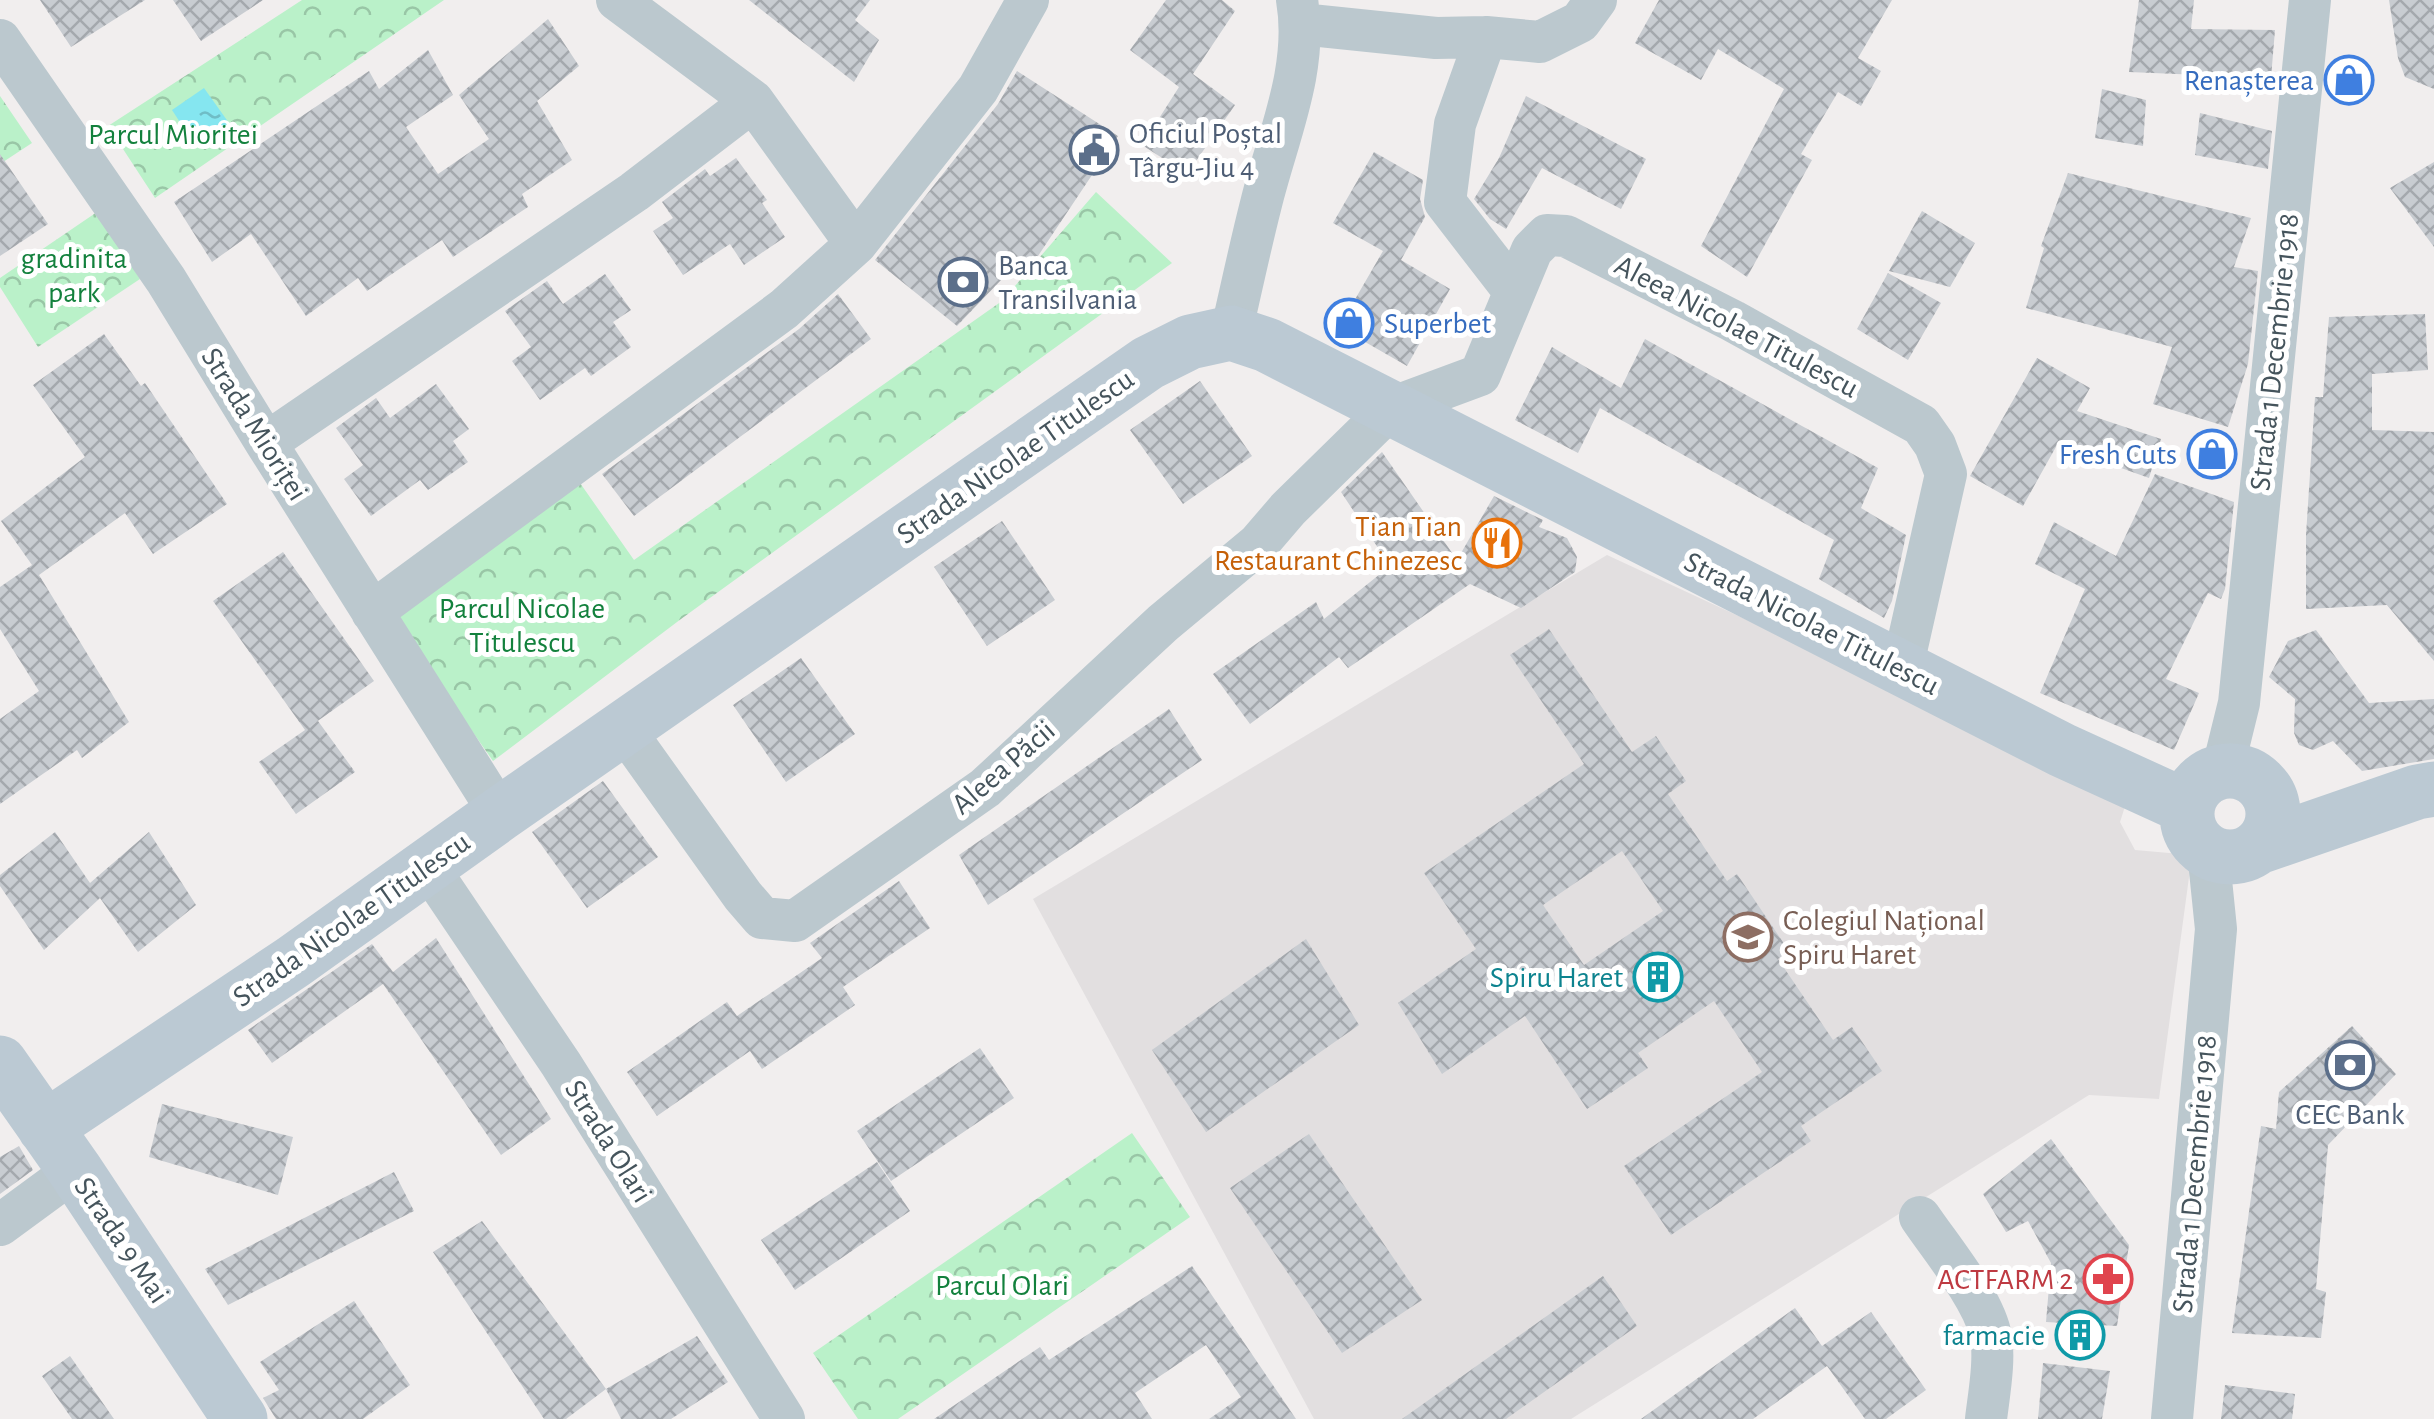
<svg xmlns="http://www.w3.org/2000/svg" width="2434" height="1419" font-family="'Alegreya Sans',sans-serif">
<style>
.education{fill:#e2dfe0}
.park{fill:url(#park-crowns)}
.water{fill:url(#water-ripples)}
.building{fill:url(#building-cross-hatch);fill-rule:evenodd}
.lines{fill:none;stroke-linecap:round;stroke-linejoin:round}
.minor{stroke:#bbc8ce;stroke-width:42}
.secondary{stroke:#bbc9d3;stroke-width:55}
.labels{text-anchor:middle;stroke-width:10;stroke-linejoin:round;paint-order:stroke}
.shop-label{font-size:30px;fill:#366cbe;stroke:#fff;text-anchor:end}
.service-label{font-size:30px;fill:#4e5e75;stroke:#fff;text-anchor:start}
.park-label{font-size:30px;fill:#13813d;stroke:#fff}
.street-label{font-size:30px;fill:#45545c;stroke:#fff}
.food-label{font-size:30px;fill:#c56008;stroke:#fff;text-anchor:end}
.education-label{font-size:30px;fill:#785e54;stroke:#fff;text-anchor:start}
.culture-label{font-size:30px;fill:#0d838f;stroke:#fff;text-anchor:end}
.health-label{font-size:30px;fill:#be3a42;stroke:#fff;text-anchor:end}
</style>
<defs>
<pattern id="park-crowns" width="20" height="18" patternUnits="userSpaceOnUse" patternTransform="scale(2.5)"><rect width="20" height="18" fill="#baf1c9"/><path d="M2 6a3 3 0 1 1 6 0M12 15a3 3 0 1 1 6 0" fill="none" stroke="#99c6a6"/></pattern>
<pattern id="water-ripples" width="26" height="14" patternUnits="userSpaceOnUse" patternTransform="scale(2.5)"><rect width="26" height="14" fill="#85e6f0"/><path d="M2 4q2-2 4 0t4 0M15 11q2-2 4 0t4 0" fill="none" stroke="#6fbdc6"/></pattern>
<pattern id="building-cross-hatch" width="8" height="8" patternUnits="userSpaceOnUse" patternTransform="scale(2.5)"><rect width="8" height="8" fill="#c8ccd1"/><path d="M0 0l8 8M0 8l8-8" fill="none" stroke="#a4a8ad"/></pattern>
</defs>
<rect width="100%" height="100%" fill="#f1eeee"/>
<!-- education -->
<path class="education" d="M1607 555 2128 797 2120 822 2135 850 2192 855 2159 1099 2089 1095 1571 1419H1314L1033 899Z"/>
<!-- park -->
<path class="park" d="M302 0H444L155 198 108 126Z
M0 96 32 143 0 164Z
M1096 192 1172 263 681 619 493 761 388 611 573 473 634 560 1002 301Z
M97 212 140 279 38 347 0 287V278Z
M1132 1133 1190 1217 898 1419H858L813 1353Z"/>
<!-- water -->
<path class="water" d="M204 88 229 123 196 147 172 110Z"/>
<!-- building -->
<path class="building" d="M40 0H145L71 47Z
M173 0H263L201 41Z
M749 0H870L855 20 879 40 854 82Z
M1166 0H1222L1235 11 1193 74 1235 105 1187 174 1142 145 1179 87 1130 50Z
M1659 0H1892L1858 58 1881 71 1861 106 1838 92 1801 154 1812 160 1747 277 1701 246 1784 89 1718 49 1701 80 1635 43Z
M2139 0H2194L2191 29 2275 30 2271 78 2129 72Z
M2389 0H2434V89L2405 77 2398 58Z
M548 19 579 66 537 101 572 160 522 194 528 207 453 257 442 240 367 291 358 278 306 316 251 234 212 262 174 202 369 71 379 89 428 50 453 95 406 127 438 174 489 139 459 95Z
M1017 71 1118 136 1032 265 1023 257 957 326 875 260 998 104Z
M2102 89 2146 100 2143 146 2095 138Z
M1526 96 1646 159 1621 209 1542 168 1506 229 1490 219 1474 199 1499 158Z
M2200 113 2272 131 2268 169 2195 155Z
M1374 152 1423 180 1420 199 1425 217 1401 260 1450 289 1407 366 1339 327 1383 251 1333 223Z
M0 154 48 224 0 256Z
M736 158 767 200 762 203 785 237 744 265 730 244 683 275 653 231 673 218 662 202 705 169 710 176Z
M2434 162V247L2390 188Z
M2068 173 2251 218 2234 267 2258 271 2248 364 2228 427 2153 404 2172 347 2026 308 2044 248 2041 246Z
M1922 211 1975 243 1950 287 1889 271Z
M1888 273 1941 303 1908 360 1857 329Z
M605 274 631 310 613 322 631 347 591 376 585 368 540 400 512 361 531 347 505 311 547 281 563 304Z
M838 294 871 339 634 516 602 474 799 329Z
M2425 314 2428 370 2372 374V430L2434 432V661L2387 605 2306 609V535L2315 397H2323L2329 317Z
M104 334 141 386 145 383 227 504 153 554 125 513 39 575 129 722 82 758 77 750 0 804V719L39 691 0 629V587L32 565 1 521 85 457 33 385Z
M1645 339 1878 468 1861 508 1906 535 1892 601 1884 618 1819 579 1834 540 1600 408 1578 453 1515 420 1552 347 1621 388Z
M2037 358 2090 388 2077 411 2161 439 2149 478 2057 445 2023 506 1970 476Z
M1200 381 1252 456 1183 504 1130 430Z
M436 384 469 429 453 441 468 462 428 490 420 480 371 516 344 479 363 465 336 428 376 398 390 418Z
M1382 452 1457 560 1494 496 1543 520 1539 527 1567 538 1577 557 1575 572 1521 608 1470 584 1348 668 1339 657 1250 724 1213 674 1316 602 1324 619 1390 566 1341 492Z
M2155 474 2234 502 2225 589 2221 599 2208 593 2166 679 2199 693 2174 750 2040 693 2085 589 2035 564 2054 522 2116 556Z
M1002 521 1055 600 987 646 934 567Z
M283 552 374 681 305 730 213 601Z
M1549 629 1632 752 1656 736 1686 781 1668 794 1727 881 1737 874 1789 951 1778 959 1833 1040 1852 1027 1882 1071 1801 1126 1811 1141 1671 1235 1624 1166 1762 1072 1714 1001 1638 1053 1648 1068 1587 1109 1525 1016 1442 1074 1398 1003 1476 949 1424 873 1584 764 1510 655ZM1622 851 1663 911 1584 965 1543 905Z
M2316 630 2369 703 2434 699V759L2362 771 2333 741 2313 750 2299 745 2294 733 2295 699 2269 677 2288 641Z
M801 658 855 734 786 782 733 705Z
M1169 709 1202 760 988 905 959 855Z
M318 721 355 772 296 814 259 762Z
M603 781 658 857 587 908 532 832Z
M55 832 90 883 149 832 196 905 138 952 100 898 44 950 0 886V875Z
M899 881 930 928 843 987 855 1005 762 1069 750 1051 657 1116 627 1072 727 1002 737 1016 822 958 810 943Z
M436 938 551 1119 501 1155 383 984 272 1063 248 1030 372 944 393 972Z
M1306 939 1359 1025 1206 1132 1152 1050Z
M2352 1026 2396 1074 2328 1145 2316 1289 2326 1292 2321 1338 2232 1333 2261 1126 2276 1129 2279 1092Z
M980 1048 1014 1098 891 1181 857 1131Z
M162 1104 293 1137 278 1195 149 1157Z
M1309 1134 1422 1300 1342 1353 1230 1188Z
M2051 1139 2129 1245 2117 1326 2046 1322 2051 1263 2028 1221 2006 1232 1983 1194Z
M19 1146 33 1170 0 1194V1157Z
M877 1162 910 1211 795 1290 761 1240Z
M394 1172 414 1211 228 1305 205 1269Z
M482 1221 606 1389 566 1419H544L433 1252Z
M1192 1266 1296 1419H1209L1241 1397 1206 1345 1135 1393 1152 1419H934L1040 1347 1049 1360Z
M1603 1276 1637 1326 1506 1419H1402Z
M354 1301 410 1385 363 1419H276L263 1398 279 1390 260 1362Z
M1795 1308 1822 1346 1871 1312 1926 1390 1886 1419H1865L1827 1366 1753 1419H1641Z
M697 1336 728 1382 671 1419H621L606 1389Z
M70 1356 114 1419H72L42 1376Z
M2043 1363 2110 1371 2102 1419H2038Z
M2225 1385 2295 1394 2292 1419H2221Z"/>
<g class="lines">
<!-- minor -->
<path class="minor" d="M617 0 753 101 856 244
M1301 24 1436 38 1486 37 1540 42 1580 22 1596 0
M1486 37 1455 124 1445 202 1513 290
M0 40 166 280 266 443 500 814
M1231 333C1241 290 1250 247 1261 204 1277 138 1309 69 1297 0
M266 443 634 192 753 101
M372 612 784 309 856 244 978 89 1028 0
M623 728 743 896 762 918 795 921 985 788 1163 623 1258 544 1288 509 1391 408 1480 375 1532 250 1547 235 1566 236 1733 321 1921 425 1935 445 1946 474 1902 669
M2222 772 2239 703 2310 0
M428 867 561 1064 784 1419
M1920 1217C1941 1248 1981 1296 1990 1332 1996 1356 1989 1394 1986 1419
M0 1225 75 1170
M2172 1419 2216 929 2208 851"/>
<!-- secondary -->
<path class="secondary" d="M2187 814a43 43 0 1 1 86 0a43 43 0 1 1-86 0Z
M2258 847 2417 792 2434 789
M0 1063 75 1170 240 1419
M45 1128 293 962 500 814 1148 363 1190 342 1231 333 1267 345 2062 750 2187 807"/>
</g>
<!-- icons -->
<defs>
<g id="shop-ring" transform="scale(2.5)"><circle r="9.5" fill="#fff" stroke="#3f7fe0" stroke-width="1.5"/><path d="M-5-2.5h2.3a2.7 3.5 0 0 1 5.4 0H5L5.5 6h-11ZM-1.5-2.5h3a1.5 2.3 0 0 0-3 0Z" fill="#3f7fe0"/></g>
<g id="civic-ring" transform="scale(2.5)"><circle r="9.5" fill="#fff" stroke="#5c6f8a" stroke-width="1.5"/><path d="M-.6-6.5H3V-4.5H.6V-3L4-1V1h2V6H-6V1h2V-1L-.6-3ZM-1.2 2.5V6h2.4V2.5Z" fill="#5c6f8a"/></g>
<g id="bank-ring" transform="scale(2.5)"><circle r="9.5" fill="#fff" stroke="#5c6f8a" stroke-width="1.5"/><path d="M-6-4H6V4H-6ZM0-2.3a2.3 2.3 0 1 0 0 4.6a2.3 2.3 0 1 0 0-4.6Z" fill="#5c6f8a"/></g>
<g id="restaurant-ring" transform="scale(2.5)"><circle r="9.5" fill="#fff" stroke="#e8710a" stroke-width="1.5"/><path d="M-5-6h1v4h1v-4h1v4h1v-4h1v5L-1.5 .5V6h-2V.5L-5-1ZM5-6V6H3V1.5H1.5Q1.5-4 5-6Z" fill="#e8710a"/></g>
<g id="school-ring" transform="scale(2.5)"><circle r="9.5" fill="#fff" stroke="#8d6e63" stroke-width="1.5"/><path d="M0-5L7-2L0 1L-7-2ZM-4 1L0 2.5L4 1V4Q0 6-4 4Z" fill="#8d6e63"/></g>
<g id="building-ring" transform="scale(2.5)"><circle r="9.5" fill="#fff" stroke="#0f9aa8" stroke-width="1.5"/><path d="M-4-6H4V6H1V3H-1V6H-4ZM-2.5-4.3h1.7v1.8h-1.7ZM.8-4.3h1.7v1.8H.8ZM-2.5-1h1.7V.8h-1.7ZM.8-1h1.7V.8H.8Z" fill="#0f9aa8"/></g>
<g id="pharmacy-ring" transform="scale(2.5)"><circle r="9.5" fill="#fff" stroke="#e0444e" stroke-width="1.5"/><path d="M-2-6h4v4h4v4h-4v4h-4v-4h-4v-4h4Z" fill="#e0444e"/></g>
</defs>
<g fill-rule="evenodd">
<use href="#shop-ring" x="2349" y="80"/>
<use href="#civic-ring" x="1094" y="150"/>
<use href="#bank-ring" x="963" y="282"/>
<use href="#shop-ring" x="1349" y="323"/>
<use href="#shop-ring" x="2212" y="454"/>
<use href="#restaurant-ring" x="1497" y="543"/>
<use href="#school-ring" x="1748" y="937"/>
<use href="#building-ring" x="1658" y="977"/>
<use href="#bank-ring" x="2350" y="1065"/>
<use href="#pharmacy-ring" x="2108" y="1279"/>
<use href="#building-ring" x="2080" y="1335"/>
</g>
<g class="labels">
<!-- shop labels -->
<g class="shop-label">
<text x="2314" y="90">Renașterea</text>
<text x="1384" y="333" text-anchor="start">Superbet</text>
<text x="2177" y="464">Fresh Cuts</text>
</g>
<!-- service labels -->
<g class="service-label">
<text x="1129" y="143">Oficiul Poștal<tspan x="1129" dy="34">Târgu-Jiu 4</tspan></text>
<text x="998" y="275">Banca<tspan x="998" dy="34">Transilvania</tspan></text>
<text x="2350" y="1124" text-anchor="middle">CEC Bank</text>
</g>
<!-- park labels -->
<g class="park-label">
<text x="173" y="144">Parcul Mioritei</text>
<text x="74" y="268">gradinita<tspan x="74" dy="34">park</tspan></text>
<text x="522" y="618">Parcul Nicolae<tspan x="522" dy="34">Titulescu</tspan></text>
<text x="1002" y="1295">Parcul Olari</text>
</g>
<!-- street labels -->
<g class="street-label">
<text transform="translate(1737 326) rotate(28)" y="10">Aleea Nicolae Titulescu</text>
<text transform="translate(2274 352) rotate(-84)" y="10">Strada 1 Decembrie 1918</text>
<text transform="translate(255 424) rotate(58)" y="10">Strada Mioriței</text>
<text transform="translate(1015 456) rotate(-35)" y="10">Strada Nicolae Titulescu</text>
<text transform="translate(1812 623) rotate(27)" y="10">Strada Nicolae Titulescu</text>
<text transform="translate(1003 767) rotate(-41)" y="10">Aleea Păcii</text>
<text transform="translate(351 919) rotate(-35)" y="10">Strada Nicolae Titulescu</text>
<text transform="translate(609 1141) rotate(58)" y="10">Strada Olari</text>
<text transform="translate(2194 1174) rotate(-85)" y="10">Strada 1 Decembrie 1918</text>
<text transform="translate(122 1240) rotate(56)" y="10">Strada 9 Mai</text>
</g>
<!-- food labels -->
<g class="food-label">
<text x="1462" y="536">Tian Tian<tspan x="1462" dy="34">Restaurant Chinezesc</tspan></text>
</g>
<!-- education labels -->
<g class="education-label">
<text x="1783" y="930">Colegiul Național<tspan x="1783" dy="34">Spiru Haret</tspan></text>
</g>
<!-- culture labels -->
<g class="culture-label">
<text x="1623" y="987">Spiru Haret</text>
<text x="2045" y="1345">farmacie</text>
</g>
<!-- health labels -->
<g class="health-label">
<text x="2073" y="1289">ACTFARM 2</text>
</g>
</g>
</svg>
